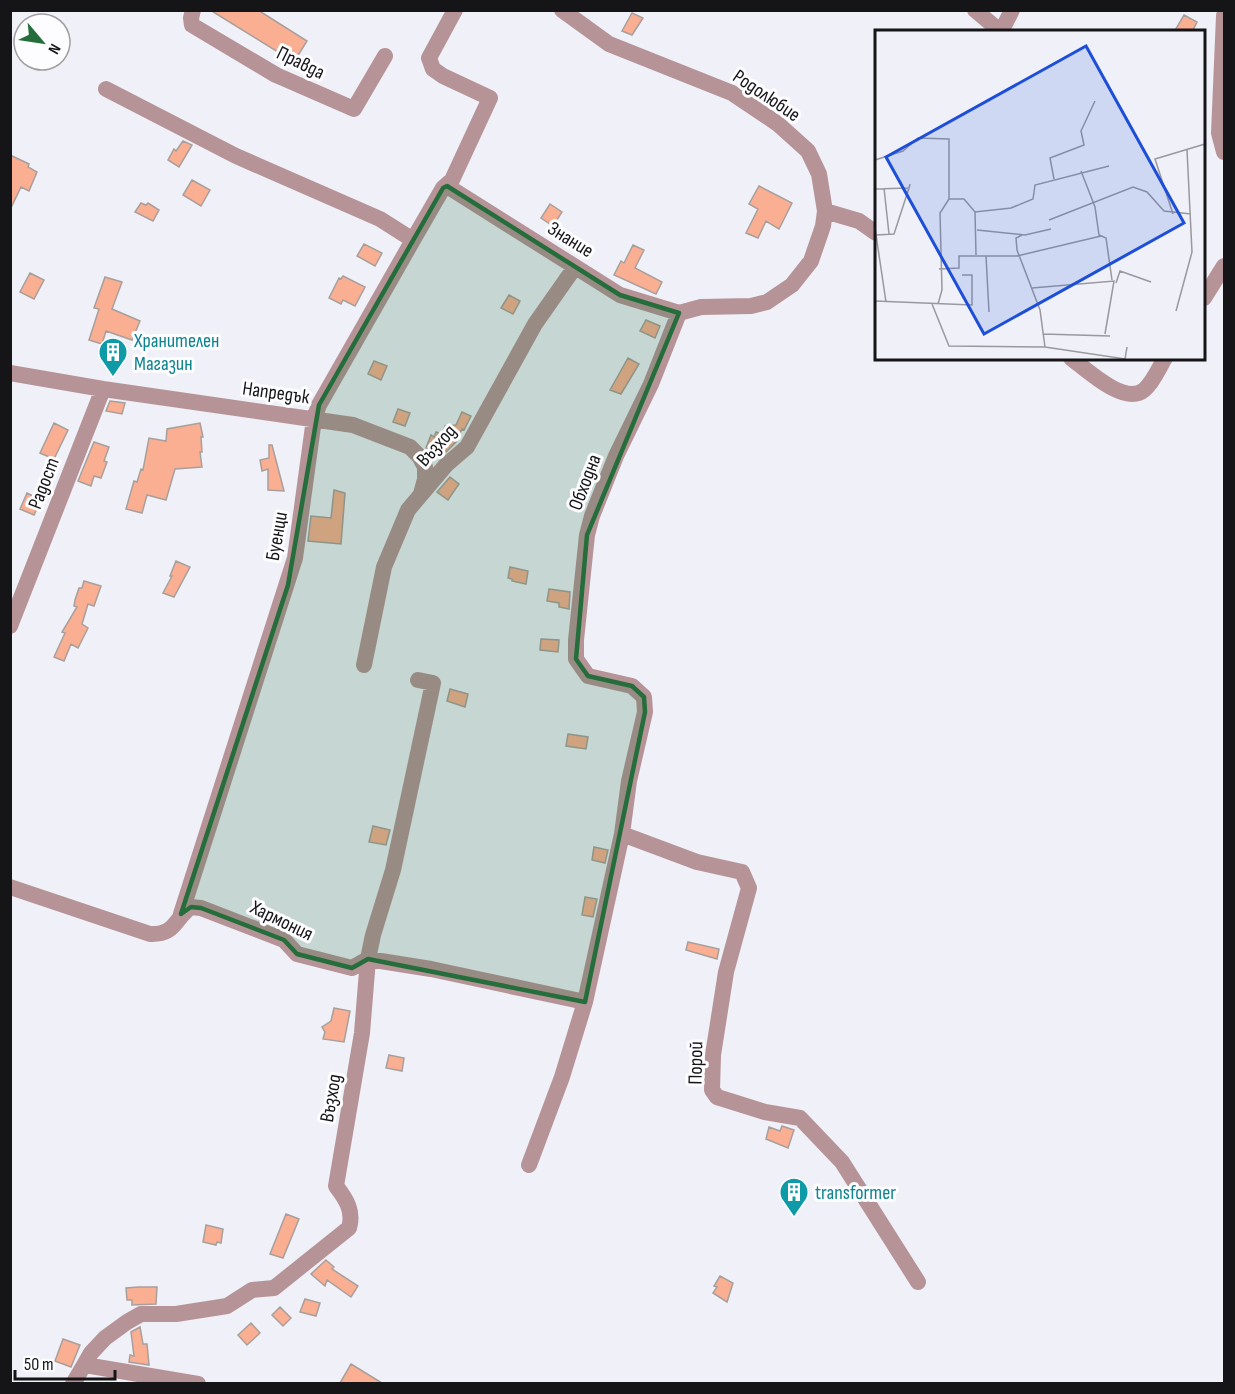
<svg xmlns="http://www.w3.org/2000/svg" width="1235" height="1394" font-family="'Sofia Sans Condensed',sans-serif">
<style>
.building{fill:#faaf92;stroke:#a89f9c;stroke-width:1.5}
.lines{fill:none;stroke-linecap:round;stroke-linejoin:round}
.minor{stroke:#b69397;stroke-width:16}
.marked{fill:#256e3b;fill-opacity:0.2;stroke:#256e3b;stroke-width:4.5;stroke-linejoin:round}
.labels{text-anchor:middle;stroke-width:6;stroke-linejoin:round;paint-order:stroke}
.street-label{font-size:20px;fill:#151517;stroke:#fdfdff}
.culture-label{font-size:20px;fill:#0d838f;stroke:#fdfdff;text-anchor:start}
.inset-road{fill:none;stroke:#98989e;stroke-width:1.5}
.view{fill:#1d4ed8;fill-opacity:0.15;stroke:#1d4ed8;stroke-width:3}
.inset-edge{fill:none;stroke:#151517;stroke-width:3}
</style>
<rect width="100%" height="100%" fill="#eff0f8"/>
<!-- building -->
<path class="building" d="M210 10H258L307 41 294 62Z
M632 13 643 18 632 35 622 31Z
M1184 15 1197 22 1192 32H1174Z
M183 141 192 145 179 167 168 160 174 149 176 151Z
M10 155 29 164 28 167 37 172 29 191 21 187 10 210Z
M192 180 210 190 201 206 183 195Z
M759 186 792 203 779 229 766 221 758 238 746 233 758 209 749 204Z
M141 203 146 205 148 203 159 210 153 221 135 212Z
M550 204 562 212 553 226 541 218Z
M364 244 382 253 375 266 357 256Z
M633 245 644 250 635 268 662 282 656 294 614 275 621 261 624 263Z
M30 273 44 280 34 299 20 292Z
M343 276 365 287 355 306 343 300 341 304 329 298 339 278 341 279Z
M105 277 122 282 112 309 140 321 132 340 106 331 102 344 89 340 99 309 94 308Z
M509 295 520 301 513 314 501 308Z
M646 320 660 326 655 338 640 331Z
M628 358 639 364 621 394 610 390Z
M374 361 387 366 381 380 368 374Z
M110 401 125 403 122 414 106 411Z
M398 409 410 413 405 426 393 422Z
M462 412 471 416 464 430 462 429 456 442 446 452 439 453 426 448 431 435 434 437 436 432 442 434 445 426 456 425Z
M54 423 68 430 54 459 40 453Z
M200 423 203 437H201L202 452H200L202 467 175 469 166 500 147 495 142 513 126 509 134 481 137 482 141 469 143 470 149 438 166 441 167 429Z
M94 442 109 447 104 461 107 462 101 478 94 476 91 486 78 481Z
M269 445H272L284 491 268 490V469L262 471 260 460 269 458Z
M450 477 459 484 448 500 437 492Z
M334 490 345 493 341 544 308 541 311 516 331 518Z
M27 493 41 500 34 515 20 509Z
M176 561 190 567 174 597 163 593 172 576H170Z
M510 567 528 571 526 584 512 581V579L508 578Z
M84 581 101 586 94 606 88 604 82 624 88 628 78 648 71 644 64 661 54 657 65 633 62 632 77 607 74 606 75 600 79 588H82Z
M549 589 570 592 569 609 559 607V603L547 601Z
M541 639 559 640 558 652 540 650Z
M450 689 468 694 465 707 447 701Z
M568 734 588 737 586 749 566 746Z
M373 826 390 830 386 845 369 842Z
M594 847 608 850 605 863 592 860Z
M585 897 597 899 593 917 582 915Z
M688 942 719 949 717 959 686 950Z
M334 1008 350 1011 344 1042 323 1039 325 1032 322 1027 331 1021Z
M389 1055 404 1058 402 1071 386 1068Z
M782 1126 794 1130 788 1148 766 1139 769 1127 780 1131Z
M286 1214 299 1219 283 1258 270 1254Z
M206 1225 223 1229 221 1243 217 1242 216 1245 203 1242Z
M326 1260 334 1267 332 1269 358 1286 351 1297 327 1280 325 1286 311 1274Z
M720 1276 733 1283 727 1302 713 1293 717 1287 714 1286Z
M139 1287H157L156 1304 132 1305V1300H127L126 1288Z
M305 1299 320 1303 316 1316 300 1312Z
M280 1307 291 1318 283 1326 272 1315Z
M251 1323 260 1333 247 1345 238 1335Z
M140 1327 143 1344H147L149 1365 129 1362 130 1355 134 1356 131 1332Z
M63 1339 80 1345 71 1367 55 1361Z
M351 1364 382 1383H340Z"/>
<g class="lines">
<!-- minor -->
<path class="minor" d="M193 10 191 18 192 25 202 31 276 75 354 109 385 56
M975 10 1001 32
M1224 16 1219 133 1224 152
M1001 32 1012 10
M106 89 236 156 380 219 413 240
M447 186 620 295 679 313
M825 211 859 221 876 233
M1204 298 1224 266
M1071 358C1087 370 1125 406 1144 390 1153 383 1159 368 1165 358
M10 373 103 389 353 425 410 447 419 456 425 467V479L421 494
M10 626 103 389
M364 665 384 567 408 510 446 465 467 447 535 324 575 267
M622 834 697 862 742 872 749 888 726 972 713 1055 712 1090 717 1097 765 1112 800 1118 842 1162 918 1282
M10 887 150 934C176 935 174 919 191 907L201 908 284 940 297 954 352 968 368 959 431 969 585 1002
M181 914 295 558 314 419 319 405 413 240 443 188 452 180 490 98 443 76 433 69 429 58 455 10
M529 1165 562 1077 585 1002 622 834 629 781 645 712 644 697 632 686 588 676 576 659V640L587 535 592 516 616 456 651 384 679 313 701 307 751 306 767 302 792 285 811 261 823 226 825 211 819 174 808 151 778 124 732 93 609 44 562 10
M85 1365 198 1384
M73 1384 91 1353 105 1338 127 1322 141 1314H176L227 1306 252 1290 274 1288 349 1228C354 1211 346 1199 336 1186L362 1033 368 959 373 935 393 870 433 683 418 680"/>
</g>
<!-- marked area -->
<path class="marked" d="M447 186 620 295 679 313 587 535 576 659 588 676 632 686 644 697 645 712 585 1002 368 959 352 968 297 954 284 940 201 908 191 907 181 914 288 585 319 405 443 188Z"/>
<!-- icons -->
<defs>
<g id="building-pin" transform="scale(1.5)"><path d="M0 17L-7.5 6A9.5 9.5 0 1 1 7.5 6Z" fill="#0f9aa8" stroke="#fdfdff"/><path d="M-4-6H4V6H1V3H-1V6H-4ZM-2.5-4.3h1.7v1.8h-1.7ZM.8-4.3h1.7v1.8H.8ZM-2.5-1h1.7V.8h-1.7ZM.8-1h1.7V.8H.8Z" fill="#fff"/></g>
</defs>
<g fill-rule="evenodd">
<use href="#building-pin" x="113" y="352"/>
<use href="#building-pin" x="794" y="1192"/>
</g>
<g class="labels">
<!-- street labels -->
<g class="street-label">
<text transform="translate(301 62) rotate(26)" y="7">Правда</text>
<text transform="translate(767 95) rotate(34)" y="7">Родолюбие</text>
<text transform="translate(571 239) rotate(32)" y="7">Знание</text>
<text transform="translate(276 392) rotate(8)" y="7">Напредък</text>
<text transform="translate(436 445) rotate(-48)" y="7">Възход</text>
<text transform="translate(584 482) rotate(-69)" y="7">Обходна</text>
<text transform="translate(43 483) rotate(-69)" y="7">Радост</text>
<text transform="translate(276 536) rotate(-80)" y="7">Буенци</text>
<text transform="translate(282 920) rotate(26)" y="7">Хармония</text>
<text transform="translate(695 1063) rotate(-89)" y="7">Порой</text>
<text transform="translate(330 1098) rotate(-80)" y="7">Възход</text>
</g>
<!-- culture labels -->
<g class="culture-label">
<text x="134" y="347">Хранителен<tspan x="134" dy="23">Магазин</tspan></text>
<text x="815" y="1199">transformer</text>
</g>
</g>
<!-- overview -->
<g transform="translate(875 30)">
<rect width="330" height="330" fill="#eff0f8"/>
<path class="inset-road" d="M0 130 28 121 43 108 74 109V169M206 141 220 177 224 205 231 208 237 250M179 149 175 128 209 115 206 101 220 71M9 158 14 204M0 159 34 158 35 154M74 169H89L100 182 136 178 158 169 160 155 234 136M100 182 101 225M298 184 280 129 330 114M174 190 258 157 272 162 289 181 316 184M0 198 11 272M102 200 150 205 176 199M1 205 19 204 34 158M147 205 141 208 142 220 165 280 170 317M111 226 114 282M64 239 84 238V226H142L226 206M241 253 245 241 276 252M157 258 239 251 230 304M0 271 97 275V245H87M57 274 74 316 170 317 250 329 252 317M63 274 67 260 65 183 74 169M301 281 317 222 312 120M168 304 235 306"/>
<path class="view" d="M211 16 309 193 109 304 11 127Z"/>
<rect width="330" height="330" class="inset-edge"/>
</g>
<!-- border -->
<rect width="1235" height="1394" fill="none" stroke="#151517" stroke-width="24"/>
<!-- north arrow -->
<g transform="translate(42 42) rotate(119)"><circle r="28" fill="#fdfdff" stroke="#a0a0a2" stroke-width="1.5"/>
<path d="M0-4.5L10 22L0 15L-10 22Z" fill="#256e3b"/>
<text y="-9" font-size="16" font-weight="bold" text-anchor="middle" fill="#151517">N</text>
</g>
<!-- scale -->
<path d="M15 1370v9h100v-9" fill="none" stroke="#151517" stroke-width="3"/>
<text x="24" y="1370" font-size="18" fill="#151517" stroke="#fdfdff" stroke-width="4.5" paint-order="stroke">50 m</text>
</svg>
